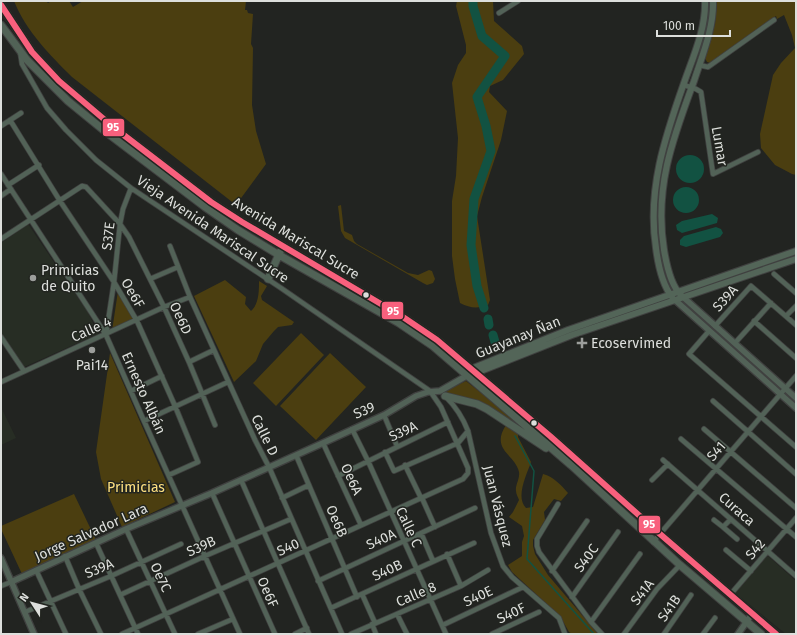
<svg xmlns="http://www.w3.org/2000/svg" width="797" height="635" font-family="'Fira Sans',sans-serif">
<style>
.built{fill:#272d24}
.green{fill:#4b3e10}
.water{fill:#125242}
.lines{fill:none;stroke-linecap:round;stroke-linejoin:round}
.stream{stroke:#125242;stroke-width:1.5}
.river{stroke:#125242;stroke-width:9}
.minor-casing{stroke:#404140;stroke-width:6}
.tertiary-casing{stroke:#404140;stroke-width:8}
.secondary-casing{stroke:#404140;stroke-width:8}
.primary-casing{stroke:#404140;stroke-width:9}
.minor{stroke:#526257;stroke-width:4.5}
.tertiary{stroke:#526257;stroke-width:5.5}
.secondary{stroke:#536558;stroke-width:6}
.primary{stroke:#516256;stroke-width:7}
.bus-1-casing{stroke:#222520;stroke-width:9}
.bus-1{stroke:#f8607d;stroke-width:6}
.poi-dot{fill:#9c9e9b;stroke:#222520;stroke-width:1.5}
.bus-dot{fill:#dddfdc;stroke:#222520;stroke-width:1.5}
.labels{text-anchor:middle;stroke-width:3;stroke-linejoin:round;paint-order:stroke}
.street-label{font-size:14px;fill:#dddfdc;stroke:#222520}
.poi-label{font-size:14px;fill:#dddfdc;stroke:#222520;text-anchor:start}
.park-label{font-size:14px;fill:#fde080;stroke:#222520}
.line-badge{stroke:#222520;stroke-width:1.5}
.badge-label{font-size:11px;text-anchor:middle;font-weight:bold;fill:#fff}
</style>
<rect width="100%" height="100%" fill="#222421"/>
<!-- built -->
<path class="built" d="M28 224 88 312 98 334 24 367 1 333V243Z
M1 407 16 438 1 445Z
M767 555 796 581V634H786L735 593Z"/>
<!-- green -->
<path class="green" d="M14 1H46L48 3 51 1H69L73 7 83 1H246L245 10H247L248 13 253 14 251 44 253 48 252 105 256 131 266 164 236 205 72 77C50 55 26 31 14 1Z
M457 1H493L494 21 522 46 524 54 503 80 490 86 489 92 507 111 501 140 482 197 477 216 490 300 488 305C477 309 470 308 460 303L455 279 452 256V201L456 176 458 138 452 83 458 65 466 53V45L456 6Z
M717 1H796V175L792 174 775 165 761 148 760 134 773 75 781 63 795 48 792 35 784 15 777 19 776 16 710 63 707 62 705 58 715 24Z
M341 205 344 231 352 235 354 241 357 244 408 273 418 275 429 270 432 271 435 279 433 283 427 285 423 283 345 238 341 231 338 206Z
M225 280 246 297 245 304 251 311C259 304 259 291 259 281L267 286 261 296 262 300 294 322 292 325 278 327 274 331 263 344 256 361 234 382 194 296Z
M118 291 134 320 112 331Z
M301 333 324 355 276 406 253 383Z
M110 353 175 502 122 527 101 479 96 452Z
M330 353 366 387 316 440 280 406Z
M466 381 527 429 523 432 463 399 443 392Z
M506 425 518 434V437L531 462C527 474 515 497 526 508L533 507 543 474C554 477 561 485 568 493L561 501 554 499 544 512 545 520 533 540V546L535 554 548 575 598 634H572L569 632 560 616 512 572 508 565 522 556V542L524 536 522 526 509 517 513 512 519 500C518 497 516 494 516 491 515 485 520 479 519 472 515 454 490 450 506 425Z
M74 494 96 540 22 574 1 529V526Z"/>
<!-- water -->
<path class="water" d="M676 169a14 14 0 1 1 28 0a14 14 0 1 1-28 0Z
M673 200a13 13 0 1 1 26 0a13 13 0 1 1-26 0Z
M712 214 718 218 717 223 682 233 677 230 676 225 682 221Z
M716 227 721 229 723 233 720 237 686 247 680 245V240L684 236Z"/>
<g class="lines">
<!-- stream -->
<path class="stream" d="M515 436 534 471 527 559 594 634"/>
<!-- river -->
<path class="river" d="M473 1V6L482 36 505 56 477 97 486 126 491 151 474 199 471 245 477 286 484 308
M488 319 489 325
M493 335 495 342"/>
<!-- minor casing -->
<g class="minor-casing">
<path id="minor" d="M499 13 518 1
M20 51 22 64 47 108 66 130 96 160 131 188 281 288 430 391 441 407 468 468V473L463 479 122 634
M699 65 708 67 774 20
M684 85 696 89 701 92 713 174 758 152
M10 120 60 201 114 282 137 321 175 406 198 462 169 475
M1 126 21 113
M1 174 106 335 144 421 240 634
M8 185 39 165
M1 196 11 189
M1 239 82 186 86 187 120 224 129 237 164 307 189 362 215 425
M170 246 190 297 255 440 269 467 342 634
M774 274 796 293
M150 279 178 267
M786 316 796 306
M754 321 796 358
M715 326 751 286 796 325
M709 331 689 354 796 447
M106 335 114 282 120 224 123 209 131 188
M1 337 24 371
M735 343 771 303
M189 362 214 350
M1 382 164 307 190 297
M131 391 162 376
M446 397C456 407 463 418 468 431L491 533 503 566 512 577 559 618 565 634
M713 401 796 474
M384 415 397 446
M144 421 228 382
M352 429 368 461 446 634
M704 429 796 508
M681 439 796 537
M323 443 361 525
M385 452 394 471 458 443 468 431
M296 455 357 597
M663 460 796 576
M405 465 421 498
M338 476 448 422
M241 480 309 634
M652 480 668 464
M212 493 275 634
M282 498 309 485
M422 498 435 527
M558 504 537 539V546L539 552 591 622 602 634
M731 519 723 527 737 539
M714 520 723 527
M126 529 175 634
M421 533 433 561
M653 542 796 376
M96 543 138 634
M726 550 751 571
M447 554 461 586
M65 556 79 589 101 634
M36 570 66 634
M552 571 587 521
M318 581 475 508
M1 586 11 582
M362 594 375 623
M120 595 205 556 291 519
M730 595 796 518
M572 597 618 532
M331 608 474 543
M25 612 111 576 181 544
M397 614 407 634
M591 622 640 554
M372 624 376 634
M443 625 523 587
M198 634 233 619
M295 634 307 628
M351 634 461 586 488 570
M492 634 539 612
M624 634 657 589 680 565
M664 634 691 595
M703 634 715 618"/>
</g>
<!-- tertiary casing -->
<g class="tertiary-casing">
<path id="tertiary" d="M683 297 796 398
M675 300 796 408
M1 558 34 634
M11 582 126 529 212 493 323 443 384 415 416 396 428 392 440 391 468 375
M738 634 752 614"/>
</g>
<!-- secondary casing -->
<g class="secondary-casing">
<path id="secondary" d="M681 295C671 286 666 262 664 250 654 187 673 138 694 81 702 56 714 28 713 1
M672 297C662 284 658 264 656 248 647 190 665 137 684 83 693 57 706 29 705 1
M470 371 471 369 568 330 796 251
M473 374 572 335 796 259"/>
</g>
<!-- primary casing -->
<g class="primary-casing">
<path id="primary" d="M1 5 32 52 59 81 112 126 211 202 242 222 403 317 437 340 550 436 660 534 776 634
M1 25 27 60 68 101 106 132 205 207 238 230 279 255 399 323 433 346 571 465 680 565 761 634
M268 279 280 252
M445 396 477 404 487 409 546 448"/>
</g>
<!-- minor -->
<use href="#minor" class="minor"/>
<!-- tertiary -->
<use href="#tertiary" class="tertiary"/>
<!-- secondary -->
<use href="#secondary" class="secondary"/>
<!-- primary -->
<use href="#primary" class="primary"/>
<!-- bus-1 casing -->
<g class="bus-1-casing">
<path id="bus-1" d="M1 5 32 52 59 81 112 126 211 202 242 222 403 317 437 340 550 436 660 534 776 634"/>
</g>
<!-- bus-1 -->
<use href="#bus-1" class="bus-1"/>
</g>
<!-- markers -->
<g class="poi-dot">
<circle cx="33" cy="278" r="4"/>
<path d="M580 337h4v4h4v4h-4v4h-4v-4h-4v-4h4z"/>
<circle cx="92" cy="350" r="4"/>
</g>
<g class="bus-dot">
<circle cx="366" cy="295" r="3.5"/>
<circle cx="534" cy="423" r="3.5"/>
</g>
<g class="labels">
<!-- street labels -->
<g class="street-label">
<text transform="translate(720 146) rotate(80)" y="5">Lumar</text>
<text transform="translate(213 229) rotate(34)" y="5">Vieja Avenida Mariscal Sucre</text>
<text transform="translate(108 236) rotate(-83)" y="5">S37E</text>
<text transform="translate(296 238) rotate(31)" y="5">Avenida Mariscal Sucre</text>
<text transform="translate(133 293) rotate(60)" y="5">Oe6F</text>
<text transform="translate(725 298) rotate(-48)" y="5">S39A</text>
<text transform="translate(181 318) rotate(65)" y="5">Oe6D</text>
<text transform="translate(91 329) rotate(-24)" y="5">Calle 4</text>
<text transform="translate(518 337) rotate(-22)" y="5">Guayanay Ñan</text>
<text transform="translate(144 393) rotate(66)" y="5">Ernesto Albán</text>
<text transform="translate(364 410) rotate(-24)" y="5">S39</text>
<text transform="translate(403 431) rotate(-25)" y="5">S39A</text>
<text transform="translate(265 435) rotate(64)" y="5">Calle D</text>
<text transform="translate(716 451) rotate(-49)" y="5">S41</text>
<text transform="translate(352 479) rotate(65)" y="5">Oe6A</text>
<text transform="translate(498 506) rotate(76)" y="5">Juan Vásquez</text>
<text transform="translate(737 509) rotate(41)" y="5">Curaca</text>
<text transform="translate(337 521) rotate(66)" y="5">Oe6B</text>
<text transform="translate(409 527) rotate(65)" y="5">Calle C</text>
<text transform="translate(91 532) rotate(-24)" y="5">Jorge Salvador Lara</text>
<text transform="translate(381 539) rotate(-25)" y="5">S40A</text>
<text transform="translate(201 546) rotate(-24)" y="5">S39B</text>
<text transform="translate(288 547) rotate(-24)" y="5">S40</text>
<text transform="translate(755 549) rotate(-49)" y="5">S42</text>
<text transform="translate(586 558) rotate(-54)" y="5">S40C</text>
<text transform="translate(99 568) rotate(-23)" y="5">S39A</text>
<text transform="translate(387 570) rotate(-25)" y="5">S40B</text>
<text transform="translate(161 577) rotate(65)" y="5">Oe7C</text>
<text transform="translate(268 592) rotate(66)" y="5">Oe6F</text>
<text transform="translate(642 592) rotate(-52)" y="5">S41A</text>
<text transform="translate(416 594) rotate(-23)" y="5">Calle 8</text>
<text transform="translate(478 596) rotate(-25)" y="5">S40E</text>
<text transform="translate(669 608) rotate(-55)" y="5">S41B</text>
<text transform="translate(511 613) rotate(-26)" y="5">S40F</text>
</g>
<!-- poi labels -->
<g class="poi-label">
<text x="41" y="275">Primicias<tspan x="41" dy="16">de Quito</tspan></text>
<text x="591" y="348">Ecoservimed</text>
<text x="92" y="370" text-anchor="middle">Pai14</text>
</g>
<!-- park labels -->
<g class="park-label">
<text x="136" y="492">Primicias</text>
</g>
</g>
<g class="line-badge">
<rect x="102" y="118" width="23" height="19" rx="4" fill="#f8607d"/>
<rect x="381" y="301" width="23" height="19" rx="4" fill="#f8607d"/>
<rect x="638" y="515" width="23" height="19" rx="4" fill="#f8607d"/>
</g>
<g class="badge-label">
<text x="113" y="131">95</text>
<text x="393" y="315">95</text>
<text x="649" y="528">95</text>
</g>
<!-- border -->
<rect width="797" height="635" fill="none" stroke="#dddfdc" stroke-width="4"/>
<!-- north arrow -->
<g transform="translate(32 603) rotate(306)" stroke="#222520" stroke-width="3" paint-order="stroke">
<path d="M0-3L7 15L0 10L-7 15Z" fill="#dddfdc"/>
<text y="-6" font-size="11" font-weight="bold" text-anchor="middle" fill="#dddfdc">N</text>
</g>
<!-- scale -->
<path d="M657 30v6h73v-6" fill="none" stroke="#dddfdc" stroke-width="2"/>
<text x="663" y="30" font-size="12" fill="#dddfdc" stroke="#222520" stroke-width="3" paint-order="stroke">100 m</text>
</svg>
